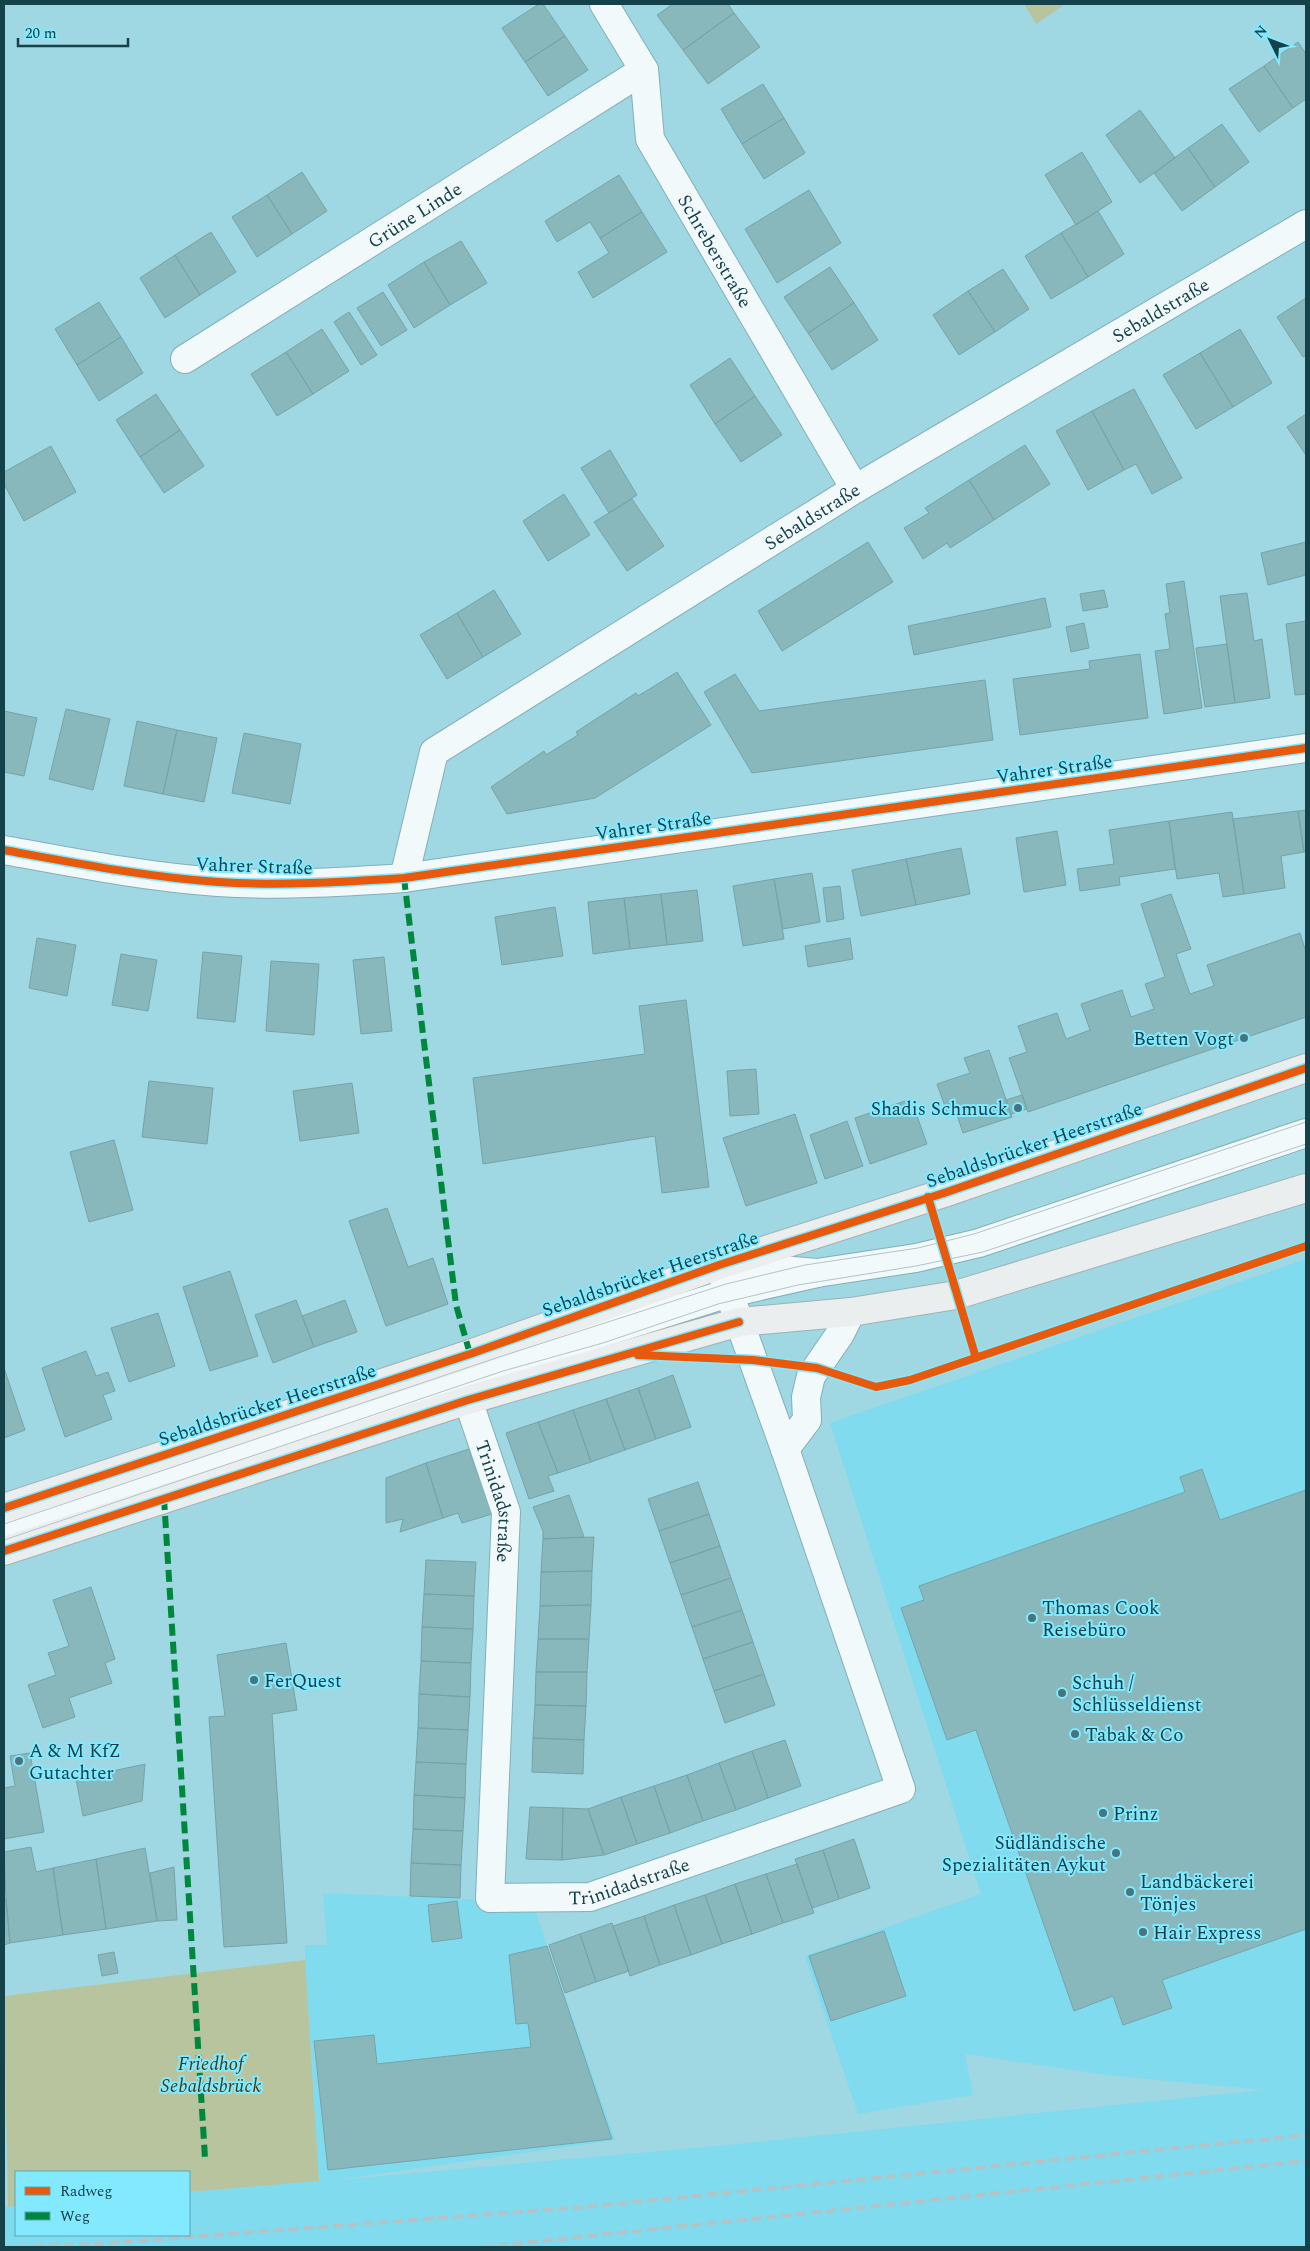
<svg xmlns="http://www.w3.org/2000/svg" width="1310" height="2251" font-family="Spectral,serif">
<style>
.built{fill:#81dbee}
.green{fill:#b8c49d}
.building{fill:#89b8bc;stroke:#74a4a9}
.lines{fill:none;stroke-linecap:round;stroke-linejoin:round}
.minor-casing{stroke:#83b0b9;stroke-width:30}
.major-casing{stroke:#9eb2b5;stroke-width:30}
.minor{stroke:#f1f9fb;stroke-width:28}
.major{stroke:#eaeeee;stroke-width:28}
.tram{stroke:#b3c3c6;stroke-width:1}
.rail{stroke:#b3c3c6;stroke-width:4;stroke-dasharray:10 5;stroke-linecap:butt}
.quiet{stroke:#00873e;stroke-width:6;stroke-dasharray:12 6;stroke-linecap:butt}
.cycleway-casing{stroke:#82e9ff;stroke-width:11}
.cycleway{stroke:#e8590c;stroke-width:8}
.poi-dot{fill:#45767f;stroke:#82e9ff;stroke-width:2}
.labels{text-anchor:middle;stroke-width:4;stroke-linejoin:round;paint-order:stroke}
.street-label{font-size:19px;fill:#14414a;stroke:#82e9ff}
.poi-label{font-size:19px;fill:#14414a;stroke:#82e9ff;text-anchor:start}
.park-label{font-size:19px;font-style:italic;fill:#453b16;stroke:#82e9ff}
</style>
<rect width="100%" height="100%" fill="#9fd7e2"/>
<!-- built -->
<path class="built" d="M1306 1259V2247H4V2207L16 2206V2235H189V2192L319 2181 305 1960V1945H327L323 1893 532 1902 615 2140 335 2180 717 2146 1263 2090 1107 2075 965 2054 973 2095 858 2114 805 1956 981 1894 830 1423Z"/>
<!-- green -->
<path class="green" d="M1024 4H1065L1036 24Z
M305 1960 319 2181 189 2192V2172H16V2206L8 2207 4 1996Z"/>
<!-- building -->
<path class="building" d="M539 4H543L565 36 525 62 502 28Z
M673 4H728L734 13 683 50 657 15Z
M734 13 760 47 708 84 683 50Z
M565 36 588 70 548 96 525 62Z
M1298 42 1306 54V99L1293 108 1264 66Z
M1264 66 1293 108 1259 132 1229 89Z
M763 84 784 118 742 144 721 109Z
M1140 110 1175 158 1140 183 1106 135Z
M784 118 805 153 764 179 742 144Z
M1222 124 1249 162 1215 187 1188 148Z
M1188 148 1215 187 1182 211 1154 173Z
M1082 152 1112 202 1076 225 1045 175Z
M302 172 327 211 292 234 267 195Z
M619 175 642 212 600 238 590 222 557 242 545 221Z
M809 190 841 243 777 283 745 229Z
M267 195 292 234 257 257 232 217Z
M1098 211 1124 254 1088 277 1061 233Z
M642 212 667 252 593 298 578 272 609 253 600 238Z
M211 232 236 272 200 295 175 255Z
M1061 233 1088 277 1051 299 1025 256Z
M461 241 487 283 450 305 424 262Z
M175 255 200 295 165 318 140 278Z
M424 262 450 305 414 328 388 285Z
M830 267 854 303 808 333 784 297Z
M1003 269 1029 309 995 332 968 291Z
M968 291 995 332 959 355 933 315Z
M383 292 407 330 381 346 357 308Z
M1306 298V355L1303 357 1277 317Z
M99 302 121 337 77 365 55 329Z
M854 303 878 340 832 370 808 333Z
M349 312 377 355 361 365 334 322Z
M322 329 349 371 313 394 286 352Z
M1240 329 1272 383 1233 407 1200 353Z
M121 337 143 373 99 401 77 365Z
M286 352 313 394 277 416 251 374Z
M1200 353 1233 407 1196 429 1163 375Z
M730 358 755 396 715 424 690 385Z
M1134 389 1182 478 1152 494 1136 464 1124 470 1092 411Z
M156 394 180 430 140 457 116 420Z
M755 396 782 435 741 462 715 424Z
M1092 411 1124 470 1088 490 1056 431Z
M1306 414V455L1287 427Z
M180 430 204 466 164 493 140 457Z
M1025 445 1050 484 994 520 969 480Z
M51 446 76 492 24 521 4 484V472Z
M610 450 637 495 609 513 581 468Z
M969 480 994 520 950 548 947 543 923 559 904 528 929 513 925 508Z
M564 494 590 535 548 561 523 521Z
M632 499 664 546 627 571 594 522Z
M868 542 893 582 782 651 758 611Z
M1306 542V575L1268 585 1261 553Z
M1184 581 1202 708 1164 714 1155 651 1170 649 1165 614 1170 613 1166 584Z
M494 590 521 634 483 657 457 613Z
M1104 590 1108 607 1083 611 1080 594Z
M1247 593 1254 641 1262 639 1270 698 1235 703 1220 596Z
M1045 598 1051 627 914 655 908 626Z
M457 613 483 657 447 679 420 635Z
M1306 621V694L1295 695 1286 624Z
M1084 623 1089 648 1071 652 1066 627Z
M1227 644 1235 703 1205 707 1196 648Z
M1140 654 1148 718 1020 735 1013 679 1090 669 1089 661Z
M677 672 711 725 595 798 507 814 491 787 544 751 546 755 578 735 576 732 636 693 638 696Z
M735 674 759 711 985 680 993 740 752 773 704 692Z
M66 709 110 719 93 790 49 779Z
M4 711 37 718 24 776 4 772Z
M137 721 177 730 163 794 124 786Z
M177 730 217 738 204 802 163 794Z
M244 733 301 744 290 804 232 793Z
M1306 810V852H1304L1298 811Z
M1298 811 1304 852 1281 856 1285 888 1244 894 1233 819Z
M1232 812 1244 894 1223 897 1219 873 1177 879 1169 821Z
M1169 821 1175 869 1119 877 1120 885 1080 891 1077 869 1114 864 1109 830Z
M1057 831 1066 885 1024 892 1016 838Z
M961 848 970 894 916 905 906 859Z
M906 859 916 905 861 916 852 870Z
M812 873 820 922 783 929 774 879Z
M774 879 784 939 743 946 733 886Z
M840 886 844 919 827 922 823 888Z
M697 890 703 941 667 945 661 894Z
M661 894 667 945 630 949 624 898Z
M1171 894 1191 949 1176 954 1190 994 1214 986 1207 965 1300 933 1306 952V1017L1028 1112 1009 1058 1027 1052 1018 1026 1057 1013 1066 1039 1090 1030 1081 1004 1122 990 1131 1017 1154 1009 1145 984 1165 977 1141 904Z
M624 898 630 949 593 954 588 902Z
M555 907 563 956 502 965 495 917Z
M37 938 76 945 67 996 29 988Z
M850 938 853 959 808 967 805 946Z
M203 952 242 956 235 1022 197 1018Z
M121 954 157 960 148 1011 112 1005Z
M384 957 392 1031 361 1034 353 960Z
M271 961 319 964 314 1035 266 1031Z
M686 1000 709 1187 662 1193 655 1136 483 1164 473 1078 645 1054 639 1006Z
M989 1050 1012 1117 963 1133 956 1112 948 1115 937 1084 970 1073 964 1058Z
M756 1069 759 1114 730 1116 727 1071Z
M149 1081 213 1088 207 1144 142 1137Z
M352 1083 359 1133 300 1141 293 1091Z
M1022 1095 1027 1109 1011 1114 1006 1100Z
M911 1099 927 1144 870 1164 855 1118Z
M795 1114 817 1183 746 1206 723 1138Z
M847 1121 863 1166 825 1179 810 1135Z
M114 1140 133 1210 89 1222 70 1152Z
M387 1208 408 1267 433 1258 448 1304 386 1326 349 1221Z
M230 1271 258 1356 210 1371 183 1287Z
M296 1300 314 1347 273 1363 255 1315Z
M345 1300 357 1332 314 1347 302 1316Z
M158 1313 175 1366 129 1382 111 1328Z
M86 1351 96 1376 108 1372 115 1391 103 1395 112 1419 65 1437 42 1368Z
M4 1368 25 1430 4 1438Z
M673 1375 691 1427 656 1439 638 1388Z
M638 1388 656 1439 625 1450 606 1399Z
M606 1399 625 1450 591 1462 573 1410Z
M573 1410 591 1462 558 1473 538 1422Z
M538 1422 558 1473 548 1476 554 1491 529 1499 506 1433Z
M469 1449 492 1514 462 1523 458 1513 443 1518 426 1463Z
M426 1463 443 1518 400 1532 403 1519 386 1523V1478Z
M1202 1469 1220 1520 1306 1490V1929L1162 1980 1172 2008 1123 2025 1113 1996 1074 2011 976 1730 947 1740 901 1608 924 1600 919 1586 1185 1492 1180 1477Z
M698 1482 709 1514 659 1531 648 1499Z
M569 1495 584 1537 543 1539V1531L533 1507Z
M709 1514 720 1546 670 1563 659 1531Z
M594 1537 592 1571 541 1572 543 1539Z
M720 1546 731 1578 681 1595 670 1563Z
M426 1560 476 1562 474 1596 424 1594Z
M592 1571 591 1605 540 1606 541 1572Z
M731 1578 742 1610 692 1627 681 1595Z
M91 1587 115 1659 105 1663 112 1683 69 1698 75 1717 43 1728 28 1685 56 1675 48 1653 69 1646 53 1600Z
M424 1594 474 1596 473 1629 422 1627Z
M591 1605 589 1639H538L540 1606Z
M742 1610 753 1642 703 1659 692 1627Z
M422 1627 473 1629 471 1663 421 1661Z
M538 1639H589L587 1672H536Z
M753 1642 764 1674 714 1691 703 1659Z
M286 1643 297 1710 272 1714 287 1943 224 1947 209 1717 225 1716 217 1655Z
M421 1661 471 1663 470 1697 419 1694Z
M536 1672H587L586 1706 535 1705Z
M764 1674 775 1705 725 1723 714 1691Z
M419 1694 470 1697 468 1730 418 1728Z
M535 1705 586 1706 584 1740 533 1738Z
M418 1728 468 1730 466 1764 416 1762Z
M533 1738 584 1740 583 1774 532 1772Z
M785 1740 801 1786 768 1798 752 1751Z
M752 1751 768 1798 736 1810 719 1763Z
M30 1753 44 1832 4 1839V1788L15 1786 10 1756Z
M416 1762 466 1764 465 1798 414 1795Z
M719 1763 736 1810 703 1821 687 1775Z
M145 1764 142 1801 83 1816 76 1779Z
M687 1775 703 1821 670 1833 654 1786Z
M654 1786 670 1833 637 1844 621 1797Z
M414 1795 465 1798 463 1831 413 1829Z
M621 1797 637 1844 604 1855 588 1809Z
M530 1807 563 1808 562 1860 526 1859Z
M563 1808 588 1809 604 1855 562 1860Z
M413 1829 463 1831 461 1865 411 1863Z
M854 1839 870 1888 839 1899 823 1850Z
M31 1847 36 1872 53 1868 63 1935 10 1943 6 1899 4 1852Z
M145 1848 157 1921 106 1929 96 1859Z
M823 1850 839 1899 812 1908 795 1859Z
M96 1859 106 1929 63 1935 53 1868Z
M411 1863 461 1865 460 1898 410 1896Z
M797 1864 814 1913 783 1923 766 1874Z
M174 1867 177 1920 157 1921 150 1873Z
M766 1874 783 1923 752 1934 735 1884Z
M735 1884 752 1934 722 1944 705 1895Z
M705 1895 722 1944 691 1955 674 1905Z
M6 1899 10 1943 4 1945V1900Z
M457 1901 462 1938 432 1942 428 1905Z
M674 1905 691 1955 660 1965 644 1916Z
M644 1916 660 1965 630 1976 613 1926Z
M612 1923 629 1971 596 1982 580 1934Z
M884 1931 906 1996 831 2021 809 1956Z
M580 1934 596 1982 565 1993 549 1945Z
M547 1946 612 2139 328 2170 314 2041 374 2035 377 2064 531 2047 528 2023 516 2024 509 1955Z
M114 1952 118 1973 102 1976 98 1955Z"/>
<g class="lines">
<!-- minor casing -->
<g class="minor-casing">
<g id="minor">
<path id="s1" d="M604 4 644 70 650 139 855 489"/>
<path id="s2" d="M185 359 644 70"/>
<path d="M4 850C75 863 146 877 218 882 280 886 341 882 404 878L1306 748"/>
<path id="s3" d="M404 878 434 752 855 489 1306 224"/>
<path id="s4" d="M468 1400 506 1512 490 1898 590 1897 901 1789 785 1449 719 1265 817 1273"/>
<path d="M785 1449 807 1420 806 1397 811 1376 840 1334 851 1312"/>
<path d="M4 1533 464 1376 729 1293 817 1273 916 1258 979 1243 1306 1133"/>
</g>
</g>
<!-- major casing -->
<g class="major-casing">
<path id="major" d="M4 1508 470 1354 719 1265 944 1193 1306 1068
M4 1551 468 1400 739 1322 851 1312 956 1295 1306 1188"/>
</g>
<!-- minor -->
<use href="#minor" class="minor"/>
<!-- major -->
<use href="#major" class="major"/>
<!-- tram -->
<path class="tram" d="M4 1524 496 1358 726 1284 805 1265 918 1248 974 1234 1306 1122
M4 1540 503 1371 603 1343 718 1304 798 1285 916 1266 983 1252 1306 1144"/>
<!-- rail -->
<path class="rail" d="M4 2247 96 2244 585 2207 1306 2135
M483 2247 1306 2161"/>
<!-- quiet -->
<path class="quiet" d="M404 878 456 1305 470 1354
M164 1498 205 2158"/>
<!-- cycleway casing -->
<g class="cycleway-casing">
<path id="cycleway" d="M4 850C75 863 146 877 218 882 280 886 341 882 404 878L1306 748
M928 1197 976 1358
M638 1355 753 1360 817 1368 876 1387 910 1380 1306 1246
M4 1508 470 1354 719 1265 944 1193 1306 1068
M4 1551 468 1400 739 1322"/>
</g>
<!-- cycleway -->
<use href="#cycleway" class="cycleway"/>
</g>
<!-- markers -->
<g class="poi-dot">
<circle cx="1244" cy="1038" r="5"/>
<circle cx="1018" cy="1108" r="5"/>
<circle cx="1032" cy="1618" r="5"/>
<circle cx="254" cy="1680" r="5"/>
<circle cx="1062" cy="1693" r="5"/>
<circle cx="1075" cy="1734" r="5"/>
<circle cx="19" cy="1761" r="5"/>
<circle cx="1103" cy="1813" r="5"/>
<circle cx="1116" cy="1853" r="5"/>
<circle cx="1130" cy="1892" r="5"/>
<circle cx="1143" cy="1932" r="5"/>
</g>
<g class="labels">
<!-- street labels -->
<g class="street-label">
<text dy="7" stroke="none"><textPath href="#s2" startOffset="271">Grüne Linde</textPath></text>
<text dy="7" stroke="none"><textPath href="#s1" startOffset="276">Schreberstraße</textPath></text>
<text dy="7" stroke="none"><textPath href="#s3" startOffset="980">Sebaldstraße</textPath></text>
<text dy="7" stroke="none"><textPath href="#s3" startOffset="575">Sebaldstraße</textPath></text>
<text transform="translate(1054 768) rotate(-8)" y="7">Vahrer Straße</text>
<text transform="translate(653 825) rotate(-8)" y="7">Vahrer Straße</text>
<text transform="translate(254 865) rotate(2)" y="7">Vahrer Straße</text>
<text transform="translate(1034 1144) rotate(-19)" y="7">Sebaldsbrücker Heerstraße</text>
<text transform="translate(650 1273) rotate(-19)" y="7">Sebaldsbrücker Heerstraße</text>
<text transform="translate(267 1404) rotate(-18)" y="7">Sebaldsbrücker Heerstraße</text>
<text dy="7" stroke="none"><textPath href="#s4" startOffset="106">Trinidadstraße</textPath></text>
<text dy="7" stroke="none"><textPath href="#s4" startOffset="646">Trinidadstraße</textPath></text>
</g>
<!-- poi labels -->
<g class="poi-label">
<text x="1234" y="1045" text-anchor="end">Betten Vogt</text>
<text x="1008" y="1115" text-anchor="end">Shadis Schmuck</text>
<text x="1042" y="1614">Thomas Cook<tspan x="1042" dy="22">Reisebüro</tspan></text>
<text x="264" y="1687">FerQuest</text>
<text x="1072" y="1689">Schuh /<tspan x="1072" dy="22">Schlüsseldienst</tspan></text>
<text x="1085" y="1741">Tabak &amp; Co</text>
<text x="29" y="1757">A &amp; M KfZ<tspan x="29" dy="22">Gutachter</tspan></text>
<text x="1113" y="1820">Prinz</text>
<text x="1106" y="1849" text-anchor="end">Südländische<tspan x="1106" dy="22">Spezialitäten Aykut</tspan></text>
<text x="1140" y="1888">Landbäckerei<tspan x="1140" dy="22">Tönjes</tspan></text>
<text x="1153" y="1939">Hair Express</text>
</g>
<!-- park labels -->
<g class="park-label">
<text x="211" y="2070">Friedhof<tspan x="211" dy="22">Sebaldsbrück</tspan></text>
</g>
</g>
<!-- border -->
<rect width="1310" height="2251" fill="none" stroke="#14414a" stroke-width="10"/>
<!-- legend -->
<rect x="15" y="2171" width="175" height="65" fill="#82e9ff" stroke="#56a6b7"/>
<rect x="25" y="2187" width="25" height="8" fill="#e8590c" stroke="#56a6b7"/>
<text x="60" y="2196" font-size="15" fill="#14414a">Radweg</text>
<rect x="25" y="2212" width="25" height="8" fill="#00873e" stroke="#56a6b7"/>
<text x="60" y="2221" font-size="15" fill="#14414a">Weg</text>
<!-- north arrow -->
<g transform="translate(1270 40) rotate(312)" stroke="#82e9ff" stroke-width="4" paint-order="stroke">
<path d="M0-4L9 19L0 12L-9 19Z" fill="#14414a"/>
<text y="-8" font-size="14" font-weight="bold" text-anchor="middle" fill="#14414a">N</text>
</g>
<!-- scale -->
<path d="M18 38v8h110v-8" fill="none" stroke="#14414a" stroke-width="2.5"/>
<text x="25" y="38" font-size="15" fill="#14414a" stroke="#82e9ff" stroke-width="4" paint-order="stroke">20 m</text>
</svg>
